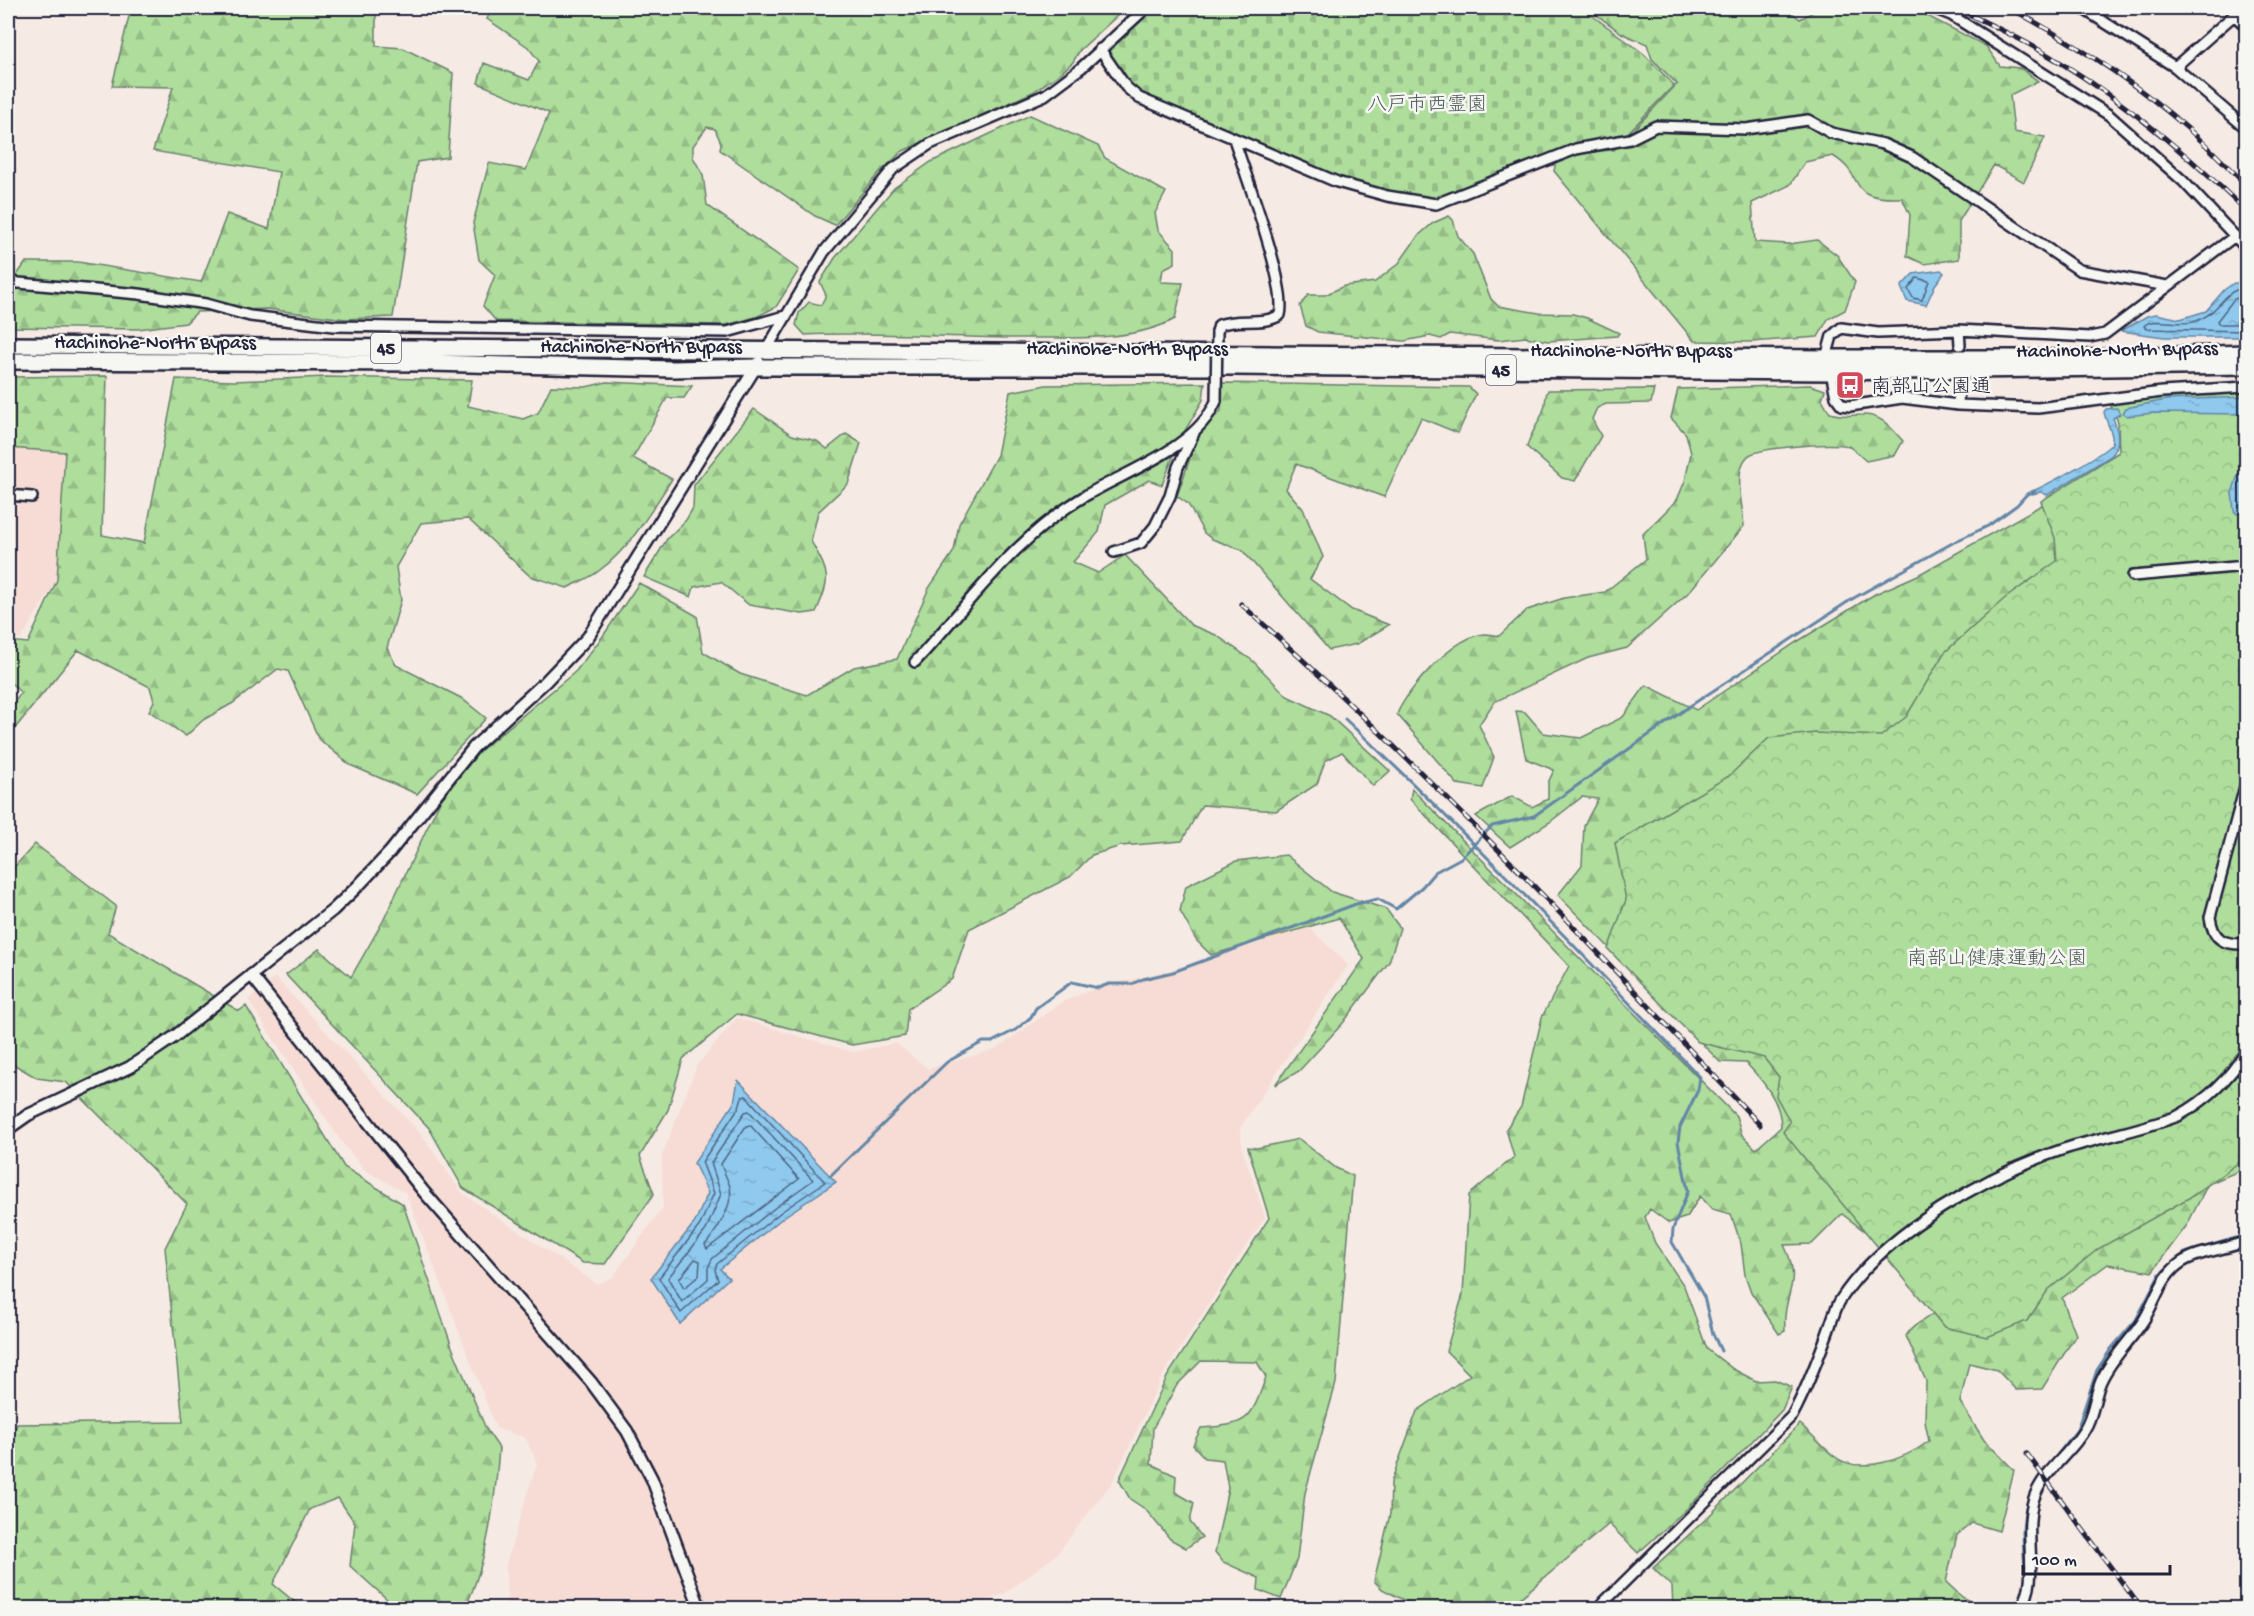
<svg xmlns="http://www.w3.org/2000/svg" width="2254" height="1616" font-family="'Gochi Hand','Klee One',sans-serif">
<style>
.built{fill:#f6dcd4}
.forest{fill:url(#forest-firs);stroke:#68806c;stroke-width:1.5}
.cemetery{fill:url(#cemetery-stones);stroke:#68806c;stroke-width:1.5}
.park{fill:url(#park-crowns);stroke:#68806c;stroke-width:1.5}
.water{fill:url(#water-ripples);stroke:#6386a6;stroke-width:1.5}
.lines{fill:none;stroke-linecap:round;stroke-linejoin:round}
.shore{stroke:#4e6583;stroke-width:1.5}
.stream{stroke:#6386a6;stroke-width:3}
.minor-casing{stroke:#22223b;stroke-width:14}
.tertiary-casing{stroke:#22223b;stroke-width:15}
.trunk-casing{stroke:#22223b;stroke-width:20}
.minor{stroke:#f6f6f2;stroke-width:9}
.tertiary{stroke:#f6f6f2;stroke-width:10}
.trunk{stroke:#f6f6f2;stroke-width:15}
.rail-casing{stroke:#22223b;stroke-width:5}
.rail{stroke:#f6f6f2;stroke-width:3;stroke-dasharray:9;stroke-linecap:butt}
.minor-bridge-casing{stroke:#22223b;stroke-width:14;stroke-linecap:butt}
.minor-bridge{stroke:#f6f6f2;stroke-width:9}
.labels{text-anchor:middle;stroke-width:5;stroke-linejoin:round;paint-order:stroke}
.shield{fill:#f6f6f2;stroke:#626272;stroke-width:1.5}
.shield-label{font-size:18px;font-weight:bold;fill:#22223b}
.park-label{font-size:20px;fill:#4c5a58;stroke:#f6f6f2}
.street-label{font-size:20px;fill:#22223b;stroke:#f6f6f2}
.poi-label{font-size:20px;fill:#22223b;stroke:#f6f6f2;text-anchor:start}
</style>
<defs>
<pattern id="forest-firs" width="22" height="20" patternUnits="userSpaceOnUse" patternTransform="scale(1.5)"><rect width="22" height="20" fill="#aedd9c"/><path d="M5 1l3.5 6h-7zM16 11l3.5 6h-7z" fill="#95bd87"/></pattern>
<pattern id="cemetery-stones" width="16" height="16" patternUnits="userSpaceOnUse" patternTransform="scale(1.5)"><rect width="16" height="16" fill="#aedd9c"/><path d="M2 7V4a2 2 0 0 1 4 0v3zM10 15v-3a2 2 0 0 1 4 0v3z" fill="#95bd87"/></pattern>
<pattern id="park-crowns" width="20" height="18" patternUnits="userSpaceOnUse" patternTransform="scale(1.5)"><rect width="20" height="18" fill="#aedd9c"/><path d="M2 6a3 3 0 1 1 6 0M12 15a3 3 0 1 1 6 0" fill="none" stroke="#95bd87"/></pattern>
<pattern id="water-ripples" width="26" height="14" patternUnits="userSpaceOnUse" patternTransform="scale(1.5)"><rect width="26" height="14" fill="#8fc9ee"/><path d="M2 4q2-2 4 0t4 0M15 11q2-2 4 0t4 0" fill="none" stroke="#7baccd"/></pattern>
</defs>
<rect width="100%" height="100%" fill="#f6eae4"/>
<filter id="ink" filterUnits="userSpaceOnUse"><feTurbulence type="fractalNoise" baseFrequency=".0167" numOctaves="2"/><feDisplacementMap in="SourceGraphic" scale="12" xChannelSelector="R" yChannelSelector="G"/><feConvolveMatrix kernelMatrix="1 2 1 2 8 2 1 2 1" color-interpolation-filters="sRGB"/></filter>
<g filter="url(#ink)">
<!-- built -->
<path class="built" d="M8 405 65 452 57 580 21 639H8Z
M1304 923 1348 965 1240 1128 1243 1152 1265 1217 1163 1375 1113 1481 1056 1555 1004 1594 964 1608H507L506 1564 537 1463 526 1438 496 1428 406 1193 365 1170 343 1144 248 1000 275 977 420 1133 463 1194 597 1284 612 1278 663 1207 662 1156 697 1065 737 1018 853 1052 896 1043 928 1069 996 1049 1064 1001 1097 988 1190 965Z"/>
<!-- forest -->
<path class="forest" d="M131 8H376V46L403 48 453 73 448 157 417 162 393 317 346 319 267 309 197 312 186 323 138 329 8 327V288L26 262H78L201 282 227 214 269 229 279 172 153 151 173 87 112 86Z
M492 8H897L905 13H922L925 8H1056L1067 15 1074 8H1120L1119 14 1080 50 1073 62 1061 73 1033 92 903 151 879 173 835 225 815 216 720 150 721 143 715 129 707 127 693 146V157L703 175 707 205 799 270 776 307 756 317 726 325 496 321 483 306 495 275 479 260 473 223 489 163 526 170 549 113 478 83 484 63 529 80 539 61 528 47 487 19Z
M1587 8H1786L1800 19 1820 8H1912L1986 46 2000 66 2020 68 2038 81 2010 95 2014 132 2045 137 2024 182 1994 165 1959 221V259L1924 264 1907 256 1910 215 1902 198C1843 200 1869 178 1833 156L1805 162 1790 185 1752 203 1755 242 1789 244 1817 240 1837 255 1855 282 1845 310 1828 319 1818 337 1751 342 1694 341 1554 171 1556 161 1581 152 1614 150 1677 84 1652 59 1647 44 1623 34Z
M1030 115 1098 146 1105 158 1166 192 1155 213 1158 230 1175 249V263L1163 269 1161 282 1183 283 1175 319C1136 340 1083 338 1040 338 961 339 883 331 805 335L796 325 799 313 809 302 821 305 826 295 820 282 835 258 894 188 931 162Z
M1449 216 1453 220 1458 236 1473 254 1491 299 1498 306 1539 313 1573 314 1587 318 1619 333 1617 336 1548 341 1526 337 1498 340 1450 334 1441 339 1430 336 1404 341 1318 332 1306 326 1300 306 1308 295H1325L1344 286 1375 282 1399 263 1418 236 1433 223Z
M107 376 102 535 144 543 176 379 234 381 326 377 472 380 468 406 523 419 538 413 551 386 586 387 607 382 692 386 684 398H667L633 458 672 479C651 511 631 547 600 570 591 578 578 582 567 588L530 576 468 519 421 523 396 567 401 600 387 648 396 665 461 698 486 718 417 794 350 765 319 739 288 671 278 669 233 703 203 720 186 736 149 711 154 701 150 687 78 650 8 737V711L21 693 8 680V641L28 643 57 580 65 452 8 448V377Z
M1205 383 1203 400 1180 439 1162 485 1149 480 1105 505 1099 532 1073 562 1098 573 1125 555 1191 625 1216 635 1253 661 1287 696 1330 716 1390 771 1373 786 1342 752 1325 761 1317 784 1276 811 1202 805 1182 841 1121 846 1092 855 1070 877 969 929 952 979 908 1009 905 1036 852 1045 737 1014 683 1059 668 1110 640 1156 654 1194 605 1264 583 1263 463 1188 429 1128 286 975 319 949 351 977 383 921 440 801 480 751 576 671 603 636 639 583 697 616 703 652 740 674 807 695 854 667 897 659 929 588 954 551 959 524 997 455 1010 392 1046 385Z
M1222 383 1469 387 1476 394 1458 433 1421 418 1384 497 1296 464 1286 489 1303 509 1323 557 1310 579 1352 610 1389 625 1357 644 1329 650 1242 550 1212 539 1204 533 1188 504 1177 496 1199 432 1221 411Z
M1810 385 1825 390 1822 399 1830 413C1843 417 1850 415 1863 415 1881 414 1892 429 1903 441L1895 455 1866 461C1860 456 1854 449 1848 446 1834 442 1756 447 1747 457 1733 472 1743 507 1744 526L1689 592 1627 648 1588 658 1494 702 1479 725 1494 757 1483 788 1457 784 1397 714C1408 688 1455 635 1485 634 1489 634 1495 635 1499 636L1527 610 1564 598 1605 592 1646 559 1643 534 1677 500 1685 481 1691 453 1686 434 1671 418 1678 389Z
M1654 389 1651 403 1606 404 1597 408 1592 419 1601 436 1575 481 1562 478 1527 447C1530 432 1543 419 1545 404 1546 398 1545 396 1548 390Z
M754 409 792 435 817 441 827 449 846 434 861 443 848 484 818 512 811 541C829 574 832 576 816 612L802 614 749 605 721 582 694 587 691 597 644 577 667 539 686 520 693 508 694 485Z
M2047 502 2246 993 1879 1242 1842 1214 1812 1244 1784 1245C1804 1285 1782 1291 1785 1331L1779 1334 1751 1292 1745 1275 1741 1244 1731 1214 1712 1209 1700 1196 1687 1217 1669 1223 1650 1209 1645 1217 1655 1243 1684 1286 1707 1349 1733 1369 1756 1381 1775 1380 1792 1387 1782 1410 1689 1507 1638 1553 1609 1524 1514 1603 1510 1608H1419L1382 1589 1374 1581 1390 1514 1391 1482 1417 1411 1470 1375 1446 1351 1463 1294 1469 1195 1514 1157 1506 1129 1521 1107 1542 1017 1569 966 1410 799 1412 789 1736 1116 1742 1135 1756 1149 1781 1127C1781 1101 1763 1081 1746 1063L1720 1062 1558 895 1582 865 1584 825 1598 799 1582 797 1550 822 1510 847 1476 816 1512 796 1532 807 1548 799V783L1554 770 1526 759 1516 711 1525 712 1543 733 1581 738 1623 717 1646 685 1696 710 1795 643 1875 594 1918 575Z
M35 844 116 906 108 933 239 1011 246 1006 344 1167 403 1204 452 1347 486 1429 499 1448C495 1501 488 1560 465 1608H397L350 1566 355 1523 338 1498 310 1509 273 1584 302 1608H8V1451L17 1424 183 1422 165 1248 187 1204 66 1082 37 1078 8 1061V874Z
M1286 855 1332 892 1386 909 1400 928 1389 962 1343 1023 1299 1071 1275 1085 1364 959 1339 918 1211 955 1196 940 1180 911 1186 886 1236 861Z
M2246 1068V1168L2208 1184 2187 1225 2152 1272 2108 1264 2062 1298 2076 1335 2042 1389 2016 1390 1997 1370 1969 1363 1960 1402 1984 1440 2014 1470 1999 1531 1972 1523 1957 1535 1946 1582 1962 1597 1982 1608H1673L1672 1587 1653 1568 1708 1517 1800 1424C1812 1434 1822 1447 1834 1456 1858 1476 1906 1459 1929 1441L1925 1422 1926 1381 1906 1336C1913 1323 1928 1320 1939 1308Z
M1299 1139 1336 1168 1353 1176 1336 1383 1305 1493 1297 1559 1281 1599 1258 1590 1259 1578 1223 1562 1215 1552 1228 1488 1223 1460 1205 1458 1193 1445 1201 1428C1249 1424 1250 1422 1266 1377L1257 1362 1201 1361 1177 1385 1153 1428 1151 1464 1176 1476 1175 1492 1194 1503 1190 1522 1202 1537 1186 1548 1170 1539 1145 1509 1130 1499 1119 1480 1167 1377 1269 1218 1248 1147 1257 1148Z"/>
<!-- cemetery -->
<path class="cemetery" d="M1155 8H1582L1644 54 1674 85 1623 138 1438 202 1419 200 1341 180 1138 94 1131 89 1106 51Z"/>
<!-- park -->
<path class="park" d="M2246 387V1157L2194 1195 2098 1249 2048 1290 2027 1321 1987 1337 1944 1327 1783 1132 1790 1122 1776 1096 1779 1077 1764 1058 1698 1042 1608 949 1626 900 1615 843 1729 776 1769 738 1815 733 1881 736 1906 717 1944 653 2004 599 2057 561 2055 538 2041 501 2119 452 2118 422 2107 398Z"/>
<!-- water -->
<path class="water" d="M1941 270 1944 273 1935 285 1926 305 1907 301 1901 287 1913 274Z
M2234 283H2246V337H2164L2121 331 2147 316 2156 314 2180 319 2206 311 2224 290Z
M2246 397V414L2153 413 2127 416 2123 413 2126 408 2166 400Z
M2117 408 2120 414 2113 418C2118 430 2121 446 2111 456L2047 495 2041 492 2032 494V491C2044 487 2107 452 2112 443 2115 435 2105 421 2104 412L2106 409Z
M2246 466V510L2237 514 2234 511 2232 493 2240 469Z
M738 1080 836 1182 785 1216 720 1269 729 1278 680 1324 651 1278 695 1222 708 1193 694 1163 734 1103Z"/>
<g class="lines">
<!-- shore -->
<path class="shore" d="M1917 278 1929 281 1922 300 1913 298 1908 289Z
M2246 288C2222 289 2222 313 2193 322 2178 326 2152 316 2144 326L2147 329 2246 331
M2246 296 2234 299 2217 321 2219 324H2246
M746 1096 825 1182 781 1212 717 1264 715 1270 718 1280 681 1313 659 1278 700 1225 714 1193 702 1162 739 1107 742 1097Z
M749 1111 813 1180 777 1206 712 1259 708 1268V1279L682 1302 668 1278 706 1230 721 1194 711 1163 745 1112Z
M750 1125 799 1179 707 1249 705 1245C716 1232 734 1205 730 1187 728 1179 723 1172 721 1164L746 1126Z
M695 1259 700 1261 699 1276 684 1288 679 1279Z"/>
<!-- stream -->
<path class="stream" d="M1345 719C1468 834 1584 956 1700 1077L1698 1090 1680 1127 1678 1142 1688 1191 1673 1229 1672 1242 1704 1297 1713 1334 1721 1351
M830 1176 947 1062 983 1042H992L1017 1029 1031 1017 1036 1008 1072 982 1098 988 1109 984H1132L1143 979 1173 972 1356 904 1378 899 1396 909 1422 887 1435 872 1461 858 1492 826 1534 816 1690 706 1852 599 1956 541 1988 526 2017 505 2027 494 2035 491
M2041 1476 2077 1430 2097 1370 2111 1349 2136 1320 2160 1274 2185 1253 2246 1235
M2026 1577C2023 1546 2018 1511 2036 1484"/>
<!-- minor casing -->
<g class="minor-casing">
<path id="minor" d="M1933 8 1951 15 2109 115 2183 181 2246 248
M2082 8 2175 67 2246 128
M2234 15 2246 26
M1100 49 1126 87 1139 98 1337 182 1387 196 1436 204 1576 149 1630 139 1656 126 1746 129 1808 120 1831 133 1883 144 1912 157 2079 270 2167 286
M2175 67 2242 8
M8 282 139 294 206 304 250 316 334 326 727 332 785 316
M1959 330 1960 345
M1217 332 1219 325C1238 317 1263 326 1280 315 1288 286 1245 174 1234 139
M765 352 824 252 893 169 930 144 1045 95 1081 68 1146 8
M1826 358 1832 336 1841 328 1878 333 1959 330 2090 337 2105 334 2235 236
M1831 372 1836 397 1842 405 1850 406 1902 398 1958 405 2038 408 2162 392 2246 387
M1958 405 1959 384
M8 495 32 497
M1114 552 1141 543 1155 526 1170 496 1178 467 1194 433
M2133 576 2246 566
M915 662C970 603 1014 538 1085 496 1126 471 1197 448 1216 401
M2246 783 2210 917C2213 940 2224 945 2246 944
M1598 1608 1792 1416C1806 1390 1816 1364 1826 1337 1831 1325 1834 1310 1841 1299 1885 1232 1989 1174 2064 1149 2102 1137 2141 1130 2178 1116 2207 1100 2229 1080 2246 1051
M2021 1608C2041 1578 2022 1536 2034 1498 2044 1469 2074 1452 2087 1425 2094 1411 2095 1395 2101 1381 2112 1357 2131 1341 2145 1318 2157 1298 2161 1276 2182 1262 2201 1250 2226 1250 2246 1241"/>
</g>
<!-- tertiary casing -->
<g class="tertiary-casing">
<path id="tertiary" d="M251 975 424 1192 591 1382 627 1431 652 1479 700 1608
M8 1129 28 1115 130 1067 174 1037 333 910 359 885 390 852 474 747 545 682 588 637 759 362"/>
</g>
<!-- trunk casing -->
<g class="trunk-casing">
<path id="trunk" d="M8 345 1826 358H2087L2246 353
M8 361 431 363 673 369 756 367H1234L1831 372 2246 366"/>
</g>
<!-- minor -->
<use href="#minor" class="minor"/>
<!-- tertiary -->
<use href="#tertiary" class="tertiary"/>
<!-- trunk -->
<use href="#trunk" class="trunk"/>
<!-- rail casing -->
<g class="rail-casing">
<path id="rail" d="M1957 8C1982 21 2009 33 2034 47 2113 91 2182 149 2246 211
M2010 8C2072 42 2134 81 2187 128 2208 146 2227 166 2246 185
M1241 604C1424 767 1593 945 1760 1125
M2027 1454 2141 1608"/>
</g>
<!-- rail -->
<use href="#rail" class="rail"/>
<!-- minor-bridge casing -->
<g class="minor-bridge-casing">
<path id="minor-bridge" d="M1216 401 1217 332"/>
</g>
<!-- minor-bridge -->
<use href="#minor-bridge" class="minor-bridge"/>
</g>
</g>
<!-- icons -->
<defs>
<g id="bus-square" transform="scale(1.5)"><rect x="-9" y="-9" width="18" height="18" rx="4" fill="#d1495b" stroke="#f6f6f2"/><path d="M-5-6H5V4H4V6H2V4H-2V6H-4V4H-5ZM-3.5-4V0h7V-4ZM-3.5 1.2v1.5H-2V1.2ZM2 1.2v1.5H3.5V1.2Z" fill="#fff"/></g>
</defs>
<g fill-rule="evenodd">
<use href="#bus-square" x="1850" y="385"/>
</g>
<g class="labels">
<!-- shield labels -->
<g class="shield">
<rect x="371" y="333" width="30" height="30" rx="4.5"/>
<rect x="1486" y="355" width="30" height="30" rx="4.5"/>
</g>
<g class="shield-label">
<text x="386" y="354">45</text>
<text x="1501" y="376">45</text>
</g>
<!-- park labels -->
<g class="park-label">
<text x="1427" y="110">八戸市西霊園</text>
<text x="1997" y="964">南部山健康運動公園</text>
</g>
<!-- street labels -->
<g class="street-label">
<text x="155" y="348">Hachinohe-North Bypass</text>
<text x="641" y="352">Hachinohe-North Bypass</text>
<text x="1127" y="354">Hachinohe-North Bypass</text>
<text transform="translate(2117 348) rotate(-1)" y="7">Hachinohe-North Bypass</text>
<text x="1631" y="356">Hachinohe-North Bypass</text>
</g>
<!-- poi labels -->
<g class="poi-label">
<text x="1871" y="392">南部山公園通</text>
</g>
</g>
<!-- margin -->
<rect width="2254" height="1616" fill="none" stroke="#f6f6f2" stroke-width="30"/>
<rect x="15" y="15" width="2224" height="1586" fill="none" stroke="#22223b" stroke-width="2" filter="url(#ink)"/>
<!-- scale -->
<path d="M2023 1565v9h147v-9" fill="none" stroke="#22223b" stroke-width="3"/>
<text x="2032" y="1565" font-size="18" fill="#22223b" stroke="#f6f6f2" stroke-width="4.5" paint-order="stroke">100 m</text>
</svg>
